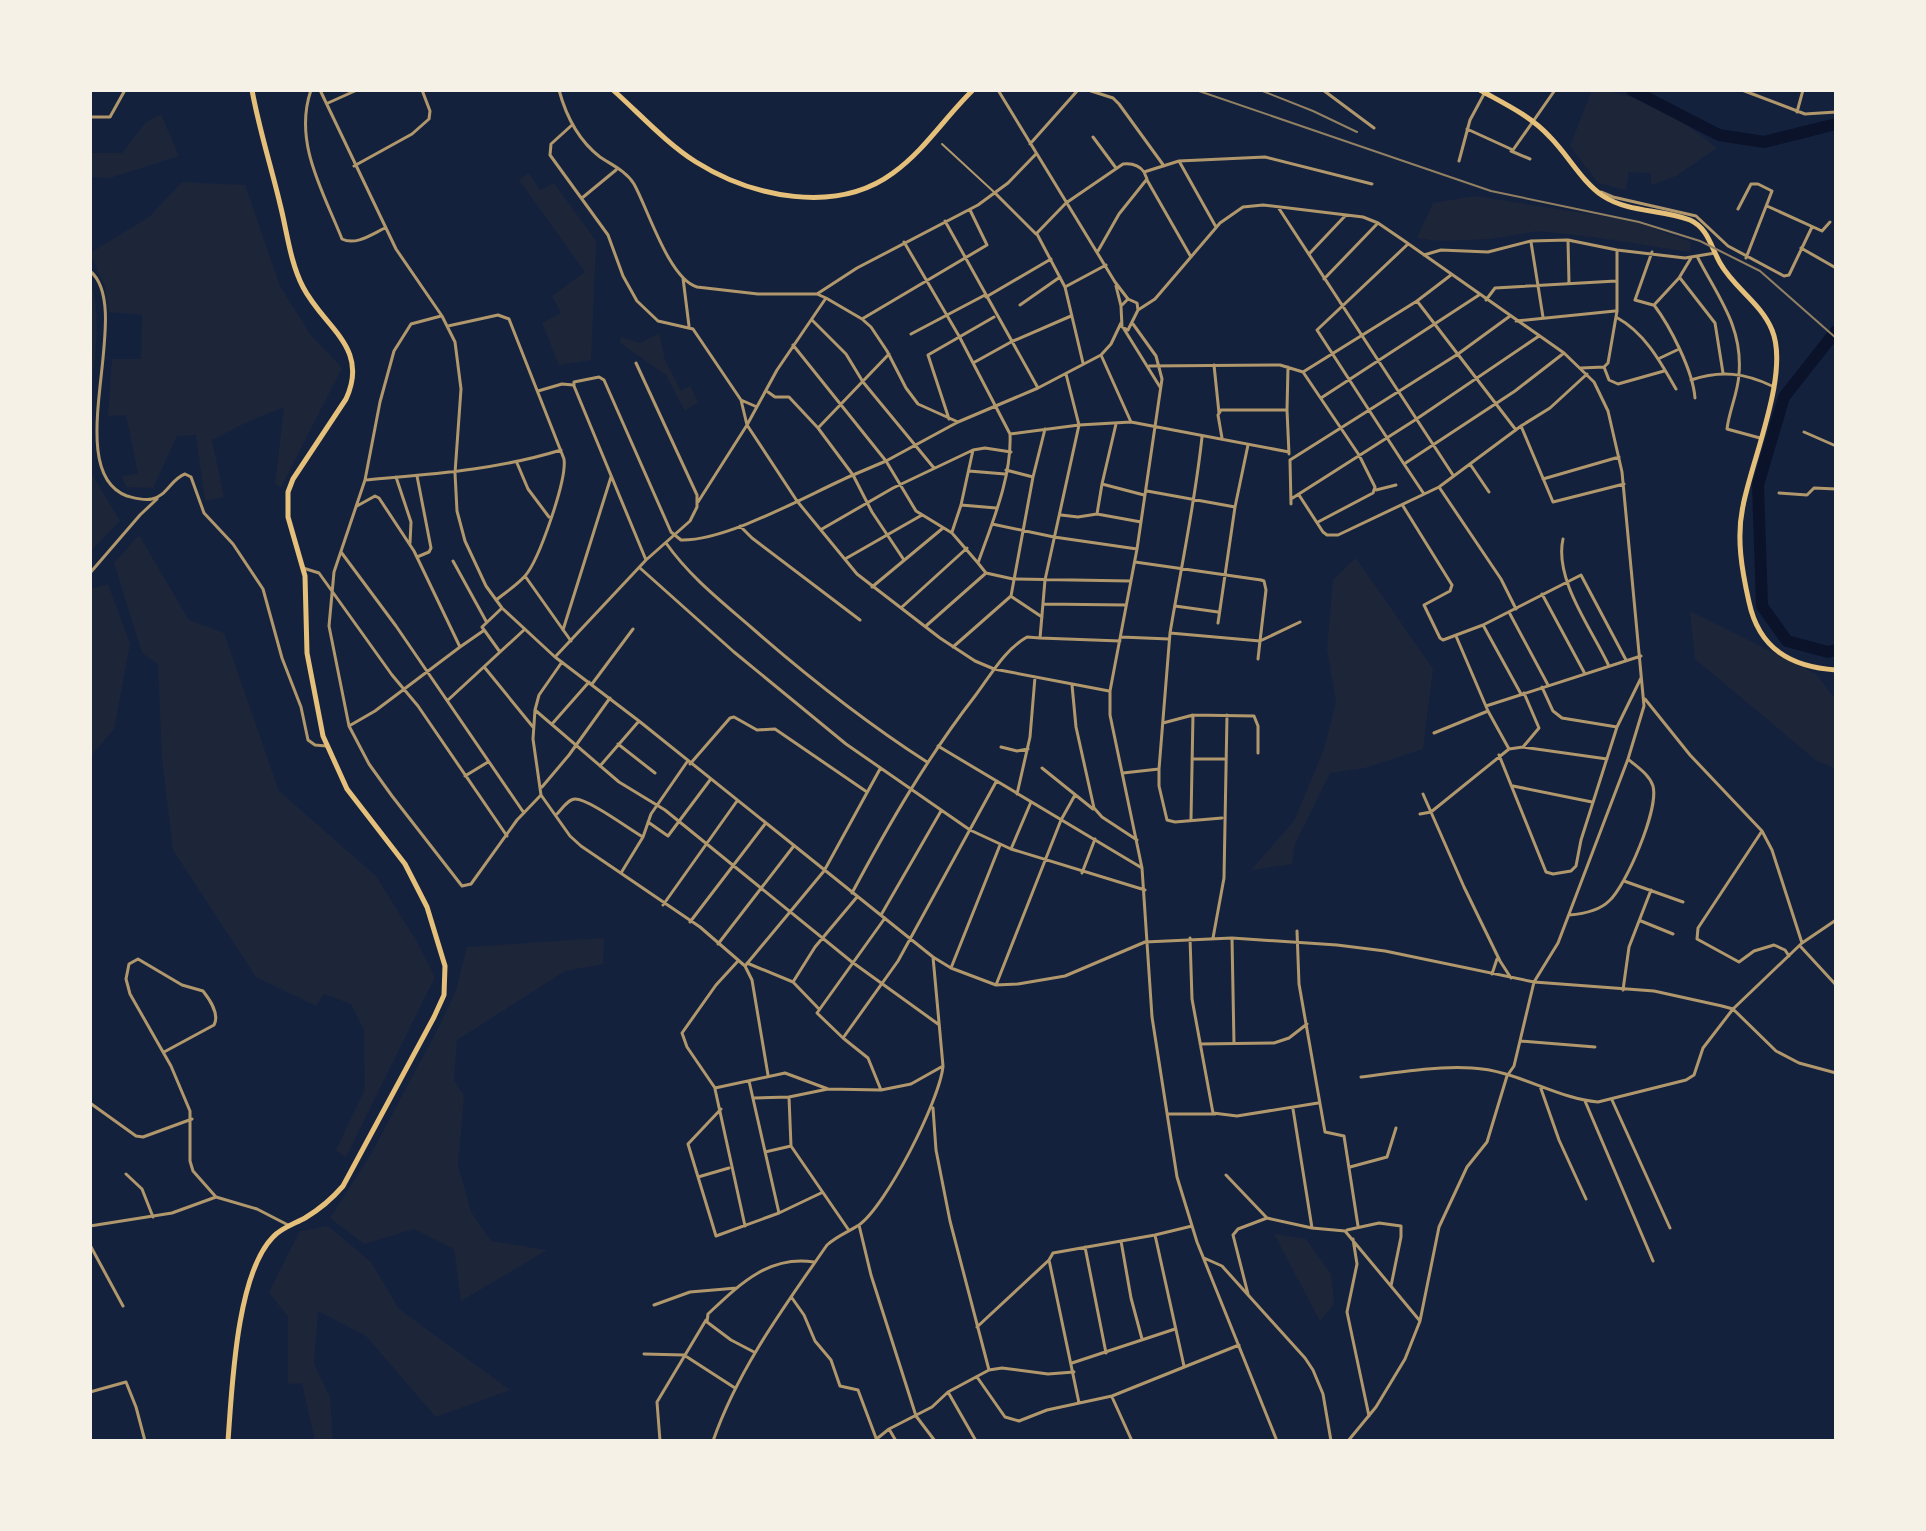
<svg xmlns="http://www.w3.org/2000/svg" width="1926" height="1531" font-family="Montserrat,sans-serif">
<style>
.green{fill:#1d2539}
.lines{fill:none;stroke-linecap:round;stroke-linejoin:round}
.river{stroke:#0b132b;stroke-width:12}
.service{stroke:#b1986c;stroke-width:2}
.minor{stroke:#b1986c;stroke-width:3}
.secondary{stroke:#e5c07b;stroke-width:5}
.primary{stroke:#e5c07b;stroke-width:5}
.rail{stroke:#918062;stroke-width:2}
</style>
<rect width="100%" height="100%" fill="#14213d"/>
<!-- green -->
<path class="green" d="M1592 90C1634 90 1685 121 1717 148L1676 176 1651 185V173L1629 172 1626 190 1598 183 1570 146Z
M161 114 179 156 110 178 90 177V153H122L145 123Z
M529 173 540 190 554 183 596 241 591 360 559 365 542 323 561 313 552 296 585 272 519 180Z
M182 182 245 185 280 286 310 334 342 368 281 487 275 484 284 407 247 422 212 440 224 497 205 501 196 435 177 436 153 488 126 487 122 476 138 473 126 415 108 416 112 359H141L142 315 109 312 105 287 90 253 149 217Z
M1475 196 1633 221 1691 242 1690 252 1593 237 1538 231 1490 239 1440 241 1417 238 1433 203Z
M90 280C103 316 94 363 90 401Z
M659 333 665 360 681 391 690 386 698 402 685 411 666 375 620 343 621 337 640 343Z
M90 471 120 521 90 552Z
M139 535 189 620 224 633 279 791 376 876 417 942 435 977 346 1157 336 1150 365 1089 364 1030 351 1004 324 994 316 1006 256 977 173 850 162 759 158 664 142 653 114 563Z
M1356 558 1433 669 1423 749 1365 768 1330 773 1295 844 1292 864 1251 870 1294 821 1324 749 1336 702 1327 649 1333 580Z
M108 584 130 644 114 729 90 757V589Z
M1690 611 1816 674 1836 700V769L1817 761 1695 659Z
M604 938 603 964 565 971 457 1040 454 1079 464 1096 458 1165 471 1212 491 1241 547 1250 461 1301 454 1249 414 1229 364 1244 330 1218 371 1154 434 1036 456 991 467 947Z
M328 1226 371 1262 399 1309 510 1390 436 1417 366 1336 318 1311 314 1364 330 1397 333 1441H315L302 1383 288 1384V1317L269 1292 300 1231Z
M1274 1234 1306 1239 1331 1274 1334 1304 1320 1321Z"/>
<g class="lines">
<!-- river -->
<path class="river" d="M1632 90 1719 135 1764 142 1836 124
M1836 331 1784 397 1758 485 1762 606 1787 641 1828 652 1836 650"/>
<!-- service -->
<path class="service" d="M942 144 994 192"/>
<!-- minor -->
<path class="minor" d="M311 90C293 142 323 191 342 239 356 246 372 234 385 228
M320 90 396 249 442 316 455 342 461 389 455 473 457 511 465 541 486 586 502 608 555 657 639 721 933 957 951 968 996 985 1018 984 1065 976 1145 942 1232 938 1337 945 1385 951 1534 982 1654 991 1722 1006 1733 1009 1776 1051 1799 1063 1836 1073
M559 90C566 116 578 140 600 157 612 165 626 171 634 184 648 209 669 279 697 287L758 294H817L826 298 862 319 871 327 887 351 906 388 918 404 958 422
M998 90 1115 282 1128 299
M1088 90 1113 98 1119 104 1164 166
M1323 90 1374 128
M1374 90H1375
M1742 90 1805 114 1836 112
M328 103 357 90
M1797 112 1803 90
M90 117H110L125 90
M572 125 551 144 550 155 608 235 623 276 637 301 658 321 693 329 741 400 747 425 698 502
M1467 129 1513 150 1555 90
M1093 137 1116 168
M1030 144 1078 90
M1511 151 1530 159
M1179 161 1216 227
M1459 161 1470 120 1484 94
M354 166 412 134 429 119 430 111 422 90
M1147 180 1191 257
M1601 192 1613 197 1696 216 1728 246 1784 276 1789 275 1812 227
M996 194 1036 234 1066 203 1123 164C1132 163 1139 165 1144 172L1179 161 1265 157 1372 184
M582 198 616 170
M1767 206 1822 231 1830 222
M1278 207 1453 475
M1738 209 1751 184H1758L1772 191 1746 258
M945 221 1038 388
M1037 234 1065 287
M1568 240 1569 283
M904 242 959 336 1010 434
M1531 242 1543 317
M1408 244 1317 330 1404 464 1515 391 1564 353
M1801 248 1836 268
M1098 251 1119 214 1147 179 1144 172
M1652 252 1635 300 1653 305
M1309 254 1345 216
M1424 255 1441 250 1488 252 1531 241 1568 240 1617 250 1685 258 1715 253
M1691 258 1679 278 1654 305C1670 326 1693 371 1695 398
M1698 258C1718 297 1743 327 1739 374 1738 393 1729 411 1727 429L1760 438
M90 271C136 308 58 470 127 496 135 498 144 501 152 499 167 496 171 479 185 474L191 477 204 513 233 544 263 589 282 658 301 707 308 740 315 745 326 746
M683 278 689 326
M1680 278 1715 323 1723 373
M1324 279 1377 224
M1116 286 1121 306
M817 294 857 268 978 205 1008 183 1036 154
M986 297 1051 259
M826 298 777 370 747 425 797 501 857 574 940 638 975 661 994 669 1109 691
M1128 299 1137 303 1138 310 1128 330 1122 327 1121 306Z
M1486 300 1495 288 1616 281
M1417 301 1516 430
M1020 305 1060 277
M1138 310 1155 299 1220 223 1243 207 1263 205 1363 217 1378 223 1403 240 1564 353 1594 382 1608 411 1622 472 1644 706 1628 759 1558 943 1534 982 1514 1066 1507 1076 1487 1142 1467 1167 1439 1227 1420 1321 1405 1359 1376 1407 1348 1441
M441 316 411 324 394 351 380 402 365 480 334 572 329 626 349 726 369 764 392 796 462 886 471 884 517 820 541 795
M1616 317C1645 333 1660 361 1676 389
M862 319 987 245 970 210
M812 320 846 354 863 382 934 468
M1516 321 1615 311
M1133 324 1156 356 1162 379 1137 549 1110 691V715L1142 868 1152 1017 1177 1177 1197 1242 1277 1441
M448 326 498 315 509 319 564 459C567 480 539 560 525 576 517 585 506 592 496 600
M1124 329 1160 387
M911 334 985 295
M793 345 886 461 916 511 952 533 978 563
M1101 355 1131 422 1289 452
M1658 359 1677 350
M973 363 1011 342 1071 316
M1083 363 1065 287 1106 265
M1214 365 1219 413
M1149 366 1280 365 1303 372 1417 301 1451 275
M1604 367 1609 380 1618 384 1664 371
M1581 368 1604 367 1608 363 1617 311V250
M1303 372 1359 455 1375 487 1373 493 1318 522
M1691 380C1721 370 1745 373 1772 386
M538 391 562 384 573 385
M768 392 775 397H789L818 428 889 354
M1321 398 1479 295
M741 400 757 407
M1287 410 1289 454
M949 419 928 355 994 317
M1116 424 1102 484 1144 495
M1521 426 1553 502 1624 484
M1804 432 1836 446
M1222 438 1218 415 1221 410H1287L1288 367
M1290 460 1458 354 1510 316
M1290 461 1291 504
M517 463 528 489 549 517
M1404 464 1424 494
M1470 464 1489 492
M1006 470 1033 477
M969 471 1005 474
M396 477 411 522 410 543
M1543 479 1619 457
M365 480C432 474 496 470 561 450
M1102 484 1097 514 1141 522
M1439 487 1501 579 1516 609
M1376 490 1396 485
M1147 491 1235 507 1218 623
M1779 493 1807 495 1814 488 1836 489
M1299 495 1323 532 1327 535H1338L1439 487 1521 426 1550 408 1587 374
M1291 499 1415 420 1539 336
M961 505 996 508
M1403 506 1452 585 1450 591 1424 605 1440 638 1443 640 1483 625 1521 694
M1235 507 1248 445
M1061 515 1078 517 1097 514
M992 524 1054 537 1137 549
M740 526 752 538 860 620
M822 529 893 488 973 450 985 448 1011 452
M952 532 961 505 973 450
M1563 539C1554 579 1591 628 1608 664
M666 543C690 577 721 601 752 628 808 677 865 722 927 762
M341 552 396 626 524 813
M417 557 429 552 431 548 417 476
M845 559 922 515
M646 560 574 386V382L599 377 604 380 671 532 681 540C728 541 809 494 853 475L818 428
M904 560 872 512 853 475 886 461 958 422 1038 388 1101 355 1111 344 1121 323
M453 561 486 621
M1135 562 1261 580 1264 581 1266 590 1260 641 1170 633C1181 568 1195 503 1202 437
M303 568 319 573 392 675 418 706 507 836
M640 568 734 652 846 744 970 830 1011 849 1145 890
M90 573 140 515 157 499
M986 573 1013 579 1130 581
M525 576 571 641
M872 587 943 528
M1542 594 1584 672
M1012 597 1042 617
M1043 604 1126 605
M1175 606 1218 612
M902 607 967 548
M1510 614 1548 685
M927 625 986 573 978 563C992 523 1012 477 1010 434L1079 425 1131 422
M1483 625 1581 575 1626 660
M563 630 611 477
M1456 636 1488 711 1509 749
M1121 637 1169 639
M1040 638 1120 641
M460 647 483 631
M953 647 1011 596 1033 477 1045 429
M500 652 482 627 502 608
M555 657 646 560 690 521 697 507V495L636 363
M1258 659 1260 641 1300 622
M562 662 539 695 535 710 533 739 541 795 570 836 581 846 700 927 745 966 752 980 768 1075
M485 668 533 727
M592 684 633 629
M1072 685 1076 727 1094 808 1102 817 1137 840
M1542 687 1553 711 1562 718 1617 727
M1645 699 1690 755 1762 831 1772 850 1802 943
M448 700 525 629
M1486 706 1641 656
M535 710 619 782 665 810 852 962 938 1024
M1163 723 1193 715 1254 716 1258 726V753
M552 724 589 682
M349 726 375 711 460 647 414 551 379 498 375 496 357 506
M1434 733 1488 711
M618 744 655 773
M938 746 1142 868
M1001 747 1017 751 1028 749
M1523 747 1539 728 1524 693
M1499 755 1546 872 1553 874 1571 871 1576 866 1581 840 1617 727 1641 678
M1192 759H1224
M690 764 730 718 734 717 757 730 775 729 867 792
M600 766 639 721
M1042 768 1093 809
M1159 769V786L1167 820 1175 822 1222 818
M1123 773 1159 769 1170 633
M465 776 488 762
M1513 786 1592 802
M542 787 569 755 610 698
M1017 794 1030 737 1035 677
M1423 794 1464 887 1500 961 1511 978
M1420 814 1431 812 1509 749 1523 747 1607 759
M556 815C561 810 568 799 575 799 589 799 629 829 643 837
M1191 819 1193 715
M648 822 668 836 710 780
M1762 831 1698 928 1697 939 1739 962 1754 951 1774 945 1785 950 1789 956
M1011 849 1031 802
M621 873 643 837 651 814 687 762
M1082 873 1095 839
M1624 881 1683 902
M852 893C889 824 927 758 975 696 991 675 1004 650 1027 637L1040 638 1045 580 1079 425 1066 374
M663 905 737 801
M881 915 941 811
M1569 915C1582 914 1599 911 1609 901 1626 886 1659 809 1653 786 1649 774 1637 767 1628 759
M885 918 817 1013 843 1038 898 961 996 782
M1641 921 1673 934
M690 922 765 824
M1297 931 1299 984 1325 1132 1344 1136 1358 1226
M1190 938 1192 999 1213 1113 1237 1116 1318 1103
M1213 938 1224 878 1227 715
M1232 938 1234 1044
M718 944 793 847
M1801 947 1836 985
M738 961 716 985 682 1033 687 1047 715 1088 785 1073 828 1089 881 1090 911 1084 943 1066
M747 963 793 982 819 1009
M745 966 824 871 880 769
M951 968 1000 845
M1492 974 1497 959
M793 982 815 947 857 897
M996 985 1061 820 1075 795
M1623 990 1629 947 1651 890
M843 1038 868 1058 881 1090
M1520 1041 1595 1047
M1200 1044 1274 1043 1289 1038 1307 1024
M164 1052 214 1025C220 1014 210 1000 203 991L182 985 138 959 129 964 126 979 130 994 171 1066 190 1111V1161L193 1171 216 1197 257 1209 288 1225
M1361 1077C1399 1072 1435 1066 1472 1068 1516 1070 1555 1098 1598 1102L1686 1080 1694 1075 1703 1048 1733 1009 1802 943 1836 920
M749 1081 779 1213
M1540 1086 1559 1140 1586 1199
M715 1089 745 1226
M828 1089 789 1097 791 1146 848 1229
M754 1098 789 1097
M1612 1100 1670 1228
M1585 1101 1653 1261
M90 1103 136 1136 143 1137 192 1119
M933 1108 936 1150 950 1221 989 1370
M721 1109 688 1144 716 1236 779 1213 821 1193
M1293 1109 1312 1228
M1168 1114H1215
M765 1152 791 1146
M1350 1167 1387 1157 1396 1128
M126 1174 142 1189 153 1217
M1226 1175 1267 1218 1312 1228 1345 1231 1420 1321
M698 1177 729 1168
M859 1225 871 1275 916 1416 935 1441
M90 1226 172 1213 216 1197
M1347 1230 1379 1223 1401 1226V1237L1391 1286
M1155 1235 1184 1366
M1353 1239 1357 1264 1347 1312 1369 1416
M1121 1241 1131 1298 1142 1339
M90 1245 123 1306
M1085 1247 1106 1353
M1204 1258 1222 1266 1305 1358 1313 1370 1323 1394 1331 1441
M1049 1260 1079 1403
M1248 1294 1233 1235 1238 1229 1267 1218
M792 1298 804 1315 815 1341 831 1360 840 1386 858 1390 876 1438
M654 1305 690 1292 737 1288
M977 1327 1049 1260 1053 1253 1155 1235 1192 1226
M754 1352 731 1340 707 1322 708 1314C739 1285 768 1255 814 1262
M644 1354 684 1355 735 1388
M1072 1363 1175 1329
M977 1377 1005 1417 1019 1421 1047 1410 1112 1396 1239 1345
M90 1392 126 1382 136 1407 145 1441
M948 1392 976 1441
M1112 1397 1132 1441
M889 1429 896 1441
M660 1441 657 1402 706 1320
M713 1441C738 1369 784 1307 827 1245 837 1236 848 1232 859 1225 886 1206 940 1100 943 1066L933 957
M874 1441 889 1429 932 1407 948 1392 989 1370 1002 1368 1048 1374 1074 1372"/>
<!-- secondary -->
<path class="secondary" d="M1480 90C1505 104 1531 116 1550 137 1568 155 1582 182 1603 196 1629 213 1662 209 1690 220 1708 228 1711 247 1720 263 1734 288 1761 303 1772 330 1790 373 1752 459 1743 506 1736 538 1742 571 1749 602 1759 649 1791 667 1836 670"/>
<!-- primary -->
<path class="primary" d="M613 90C640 114 666 143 696 162 752 197 836 215 893 173 925 150 945 117 973 90
M228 1441C232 1389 236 1275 273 1237 281 1228 294 1224 305 1218 320 1209 331 1200 343 1186L434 1017 444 995 445 966 427 907 405 864 347 789 323 736 307 653 305 576 288 517V492L293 479 346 399C370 347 324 328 303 287 290 262 287 231 280 204 271 166 259 129 252 90"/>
<!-- rail -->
<path class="rail" d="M1196 90 1491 191 1639 222 1700 241 1760 271 1836 338
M1260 90 1313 111 1357 132"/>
</g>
<!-- border -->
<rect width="1926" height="1531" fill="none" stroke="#f6f1e7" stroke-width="184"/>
</svg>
